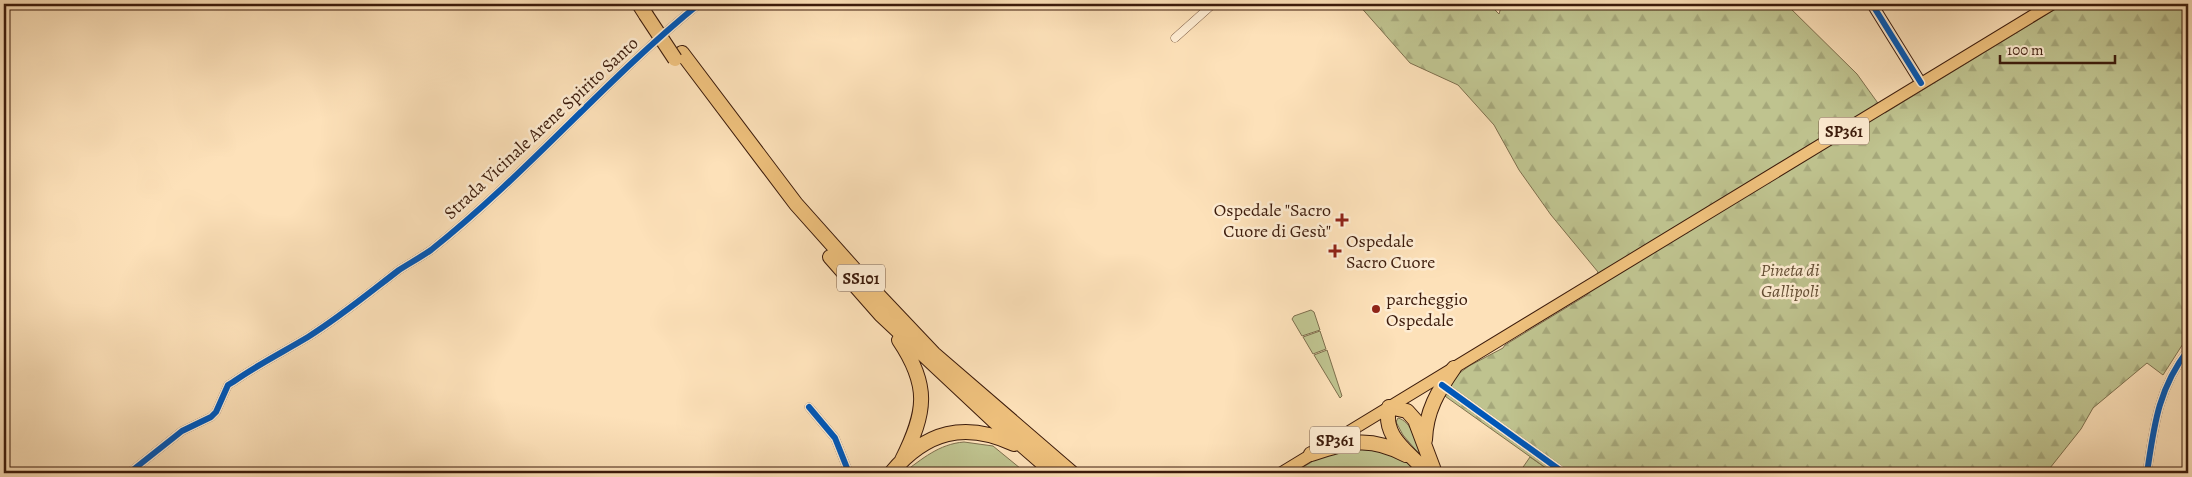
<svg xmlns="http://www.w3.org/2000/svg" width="2192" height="477" font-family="Alegreya,serif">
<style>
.green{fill:#bfc38f;stroke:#7e6f4d}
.forest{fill:url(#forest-firs);stroke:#7e6f4d}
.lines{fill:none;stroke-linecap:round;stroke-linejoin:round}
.street-casing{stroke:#6c4c36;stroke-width:9}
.secondary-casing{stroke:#3c1b0b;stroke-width:12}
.primary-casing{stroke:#3c1b0b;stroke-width:13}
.highway-casing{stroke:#3c1b0b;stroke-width:16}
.street{stroke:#feecd2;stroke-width:8}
.secondary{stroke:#feecd2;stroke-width:10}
.primary{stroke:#eec07c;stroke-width:11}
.highway{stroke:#eec07c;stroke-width:14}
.highway-bridge-casing{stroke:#3c1b0b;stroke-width:16;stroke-linecap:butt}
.highway-bridge{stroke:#eec07c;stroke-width:14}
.cycleway-casing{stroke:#feecd2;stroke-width:9}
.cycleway{stroke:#0057b8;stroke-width:6}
.poi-dot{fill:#8f2418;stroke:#feecd2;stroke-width:2}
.labels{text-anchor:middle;stroke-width:5;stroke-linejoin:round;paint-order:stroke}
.shield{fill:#feecd2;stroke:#765a47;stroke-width:1}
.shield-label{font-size:16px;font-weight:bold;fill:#3c1b0b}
.street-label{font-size:18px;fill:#3c1b0b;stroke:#feecd2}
.poi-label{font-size:18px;fill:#3c1b0b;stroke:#feecd2;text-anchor:start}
.park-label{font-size:18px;font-style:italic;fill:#634d33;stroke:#feecd2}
</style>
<defs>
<pattern id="forest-firs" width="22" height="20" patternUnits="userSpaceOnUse" patternTransform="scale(1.25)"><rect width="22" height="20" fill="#bfc38f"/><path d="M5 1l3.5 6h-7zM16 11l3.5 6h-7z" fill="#a5a77a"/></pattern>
</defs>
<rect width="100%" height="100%" fill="#fde1b9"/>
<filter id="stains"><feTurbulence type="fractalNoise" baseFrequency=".004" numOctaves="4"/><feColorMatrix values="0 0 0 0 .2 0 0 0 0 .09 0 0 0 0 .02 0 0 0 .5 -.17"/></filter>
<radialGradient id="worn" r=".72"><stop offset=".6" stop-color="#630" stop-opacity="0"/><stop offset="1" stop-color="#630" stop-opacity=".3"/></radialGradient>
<!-- green -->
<path class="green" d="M1311 310 1314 312 1320 330 1302 336 1292 319 1294 316Z
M1320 331 1326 349 1313 354 1303 337Z
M1327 350 1342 396 1340 398 1314 355Z
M1398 418C1411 421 1418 443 1420 455L1403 435 1396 422Z
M964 442 993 446 1026 473H903C922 459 939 444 964 442Z
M1352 446 1398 455 1423 473H1293L1315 460Z
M1530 457 1553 473H1519Z"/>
<!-- forest -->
<path class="forest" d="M1358 4H1489L1499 14 1502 4H1786L1857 74 1885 113 2064 4H2188V336L2163 375 2147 363 2093 408 2081 429 2046 473H1553L1442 394 1457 375 1469 366 1503 348 1505 345 1587 295 1598 272 1551 215 1519 170 1494 125 1458 85 1410 63Z"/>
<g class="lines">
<!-- street casing -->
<g class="street-casing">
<path id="street" d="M1175 38 1213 4
M1442 385 1564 473
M809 407 835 438 849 473
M129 473 182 431 211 417 216 412 228 385 233 382C257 365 283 352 308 337 340 317 369 293 399 270 410 263 421 257 431 250 527 174 605 80 699 4
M2147 473C2154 426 2158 389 2188 350"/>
</g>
<!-- secondary casing -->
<g class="secondary-casing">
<path id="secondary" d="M1872 4 1921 83"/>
</g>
<!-- primary casing -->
<g class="primary-casing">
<path id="primary" d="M1281 473 2052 4"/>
</g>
<!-- highway casing -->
<g class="highway-casing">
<path id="highway" d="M639 4 646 15
M682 53 796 204 862 278 934 354 1072 473
M830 257 881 315 993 420 1054 473
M899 340C930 386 926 412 902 460
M1425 440C1426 411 1438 391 1454 368
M1311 454C1348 442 1369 435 1406 455
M891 473C926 431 965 421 1014 444
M1427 473C1409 451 1382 438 1389 407L1407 411 1415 420 1435 473"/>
</g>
<!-- street -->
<use href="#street" class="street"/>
<!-- secondary -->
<use href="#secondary" class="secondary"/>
<!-- primary -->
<use href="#primary" class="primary"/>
<!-- highway -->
<use href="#highway" class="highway"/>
<!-- highway-bridge casing -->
<g class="highway-bridge-casing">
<path id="highway-bridge" d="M646 15 675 59"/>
</g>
<!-- highway-bridge -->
<use href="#highway-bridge" class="highway-bridge"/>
<!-- cycleway casing -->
<g class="cycleway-casing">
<path id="cycleway" d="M1872 4 1921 83
M1442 385 1564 473
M809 407 835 438 849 473
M129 473 182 431 211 417 216 412 228 385 233 382C257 365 283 352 308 337 340 317 369 293 399 270 410 263 421 257 431 250 527 174 605 80 699 4
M2147 473C2154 426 2158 389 2188 350"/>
</g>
<!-- cycleway -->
<use href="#cycleway" class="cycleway"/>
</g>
<!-- markers -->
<g class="poi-dot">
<path d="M1339.5 212.5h5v5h5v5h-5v5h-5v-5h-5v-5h5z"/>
<path d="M1332.5 243.5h5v5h5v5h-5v5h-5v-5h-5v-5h5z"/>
<circle cx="1376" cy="309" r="5"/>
</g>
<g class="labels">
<!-- shield labels -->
<g class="shield">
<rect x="1819" y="117.5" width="50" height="27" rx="4"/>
<rect x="837" y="264.5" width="48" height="27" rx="4"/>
<rect x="1310" y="426.5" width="50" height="27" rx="4"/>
</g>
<g class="shield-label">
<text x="1844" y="137">SP361</text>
<text x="861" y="284">SS101</text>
<text x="1335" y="446">SP361</text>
</g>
<!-- street labels -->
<g class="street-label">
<text transform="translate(541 128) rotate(-43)" y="6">Strada Vicinale Arene Spirito Santo</text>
</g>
<!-- poi labels -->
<g class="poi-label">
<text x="1331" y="216" text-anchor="end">Ospedale "Sacro<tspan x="1331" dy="21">Cuore di Gesù"</tspan></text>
<text x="1346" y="247">Ospedale<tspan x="1346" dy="21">Sacro Cuore</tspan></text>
<text x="1386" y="305">parcheggio<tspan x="1386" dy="21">Ospedale</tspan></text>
</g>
<!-- park labels -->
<g class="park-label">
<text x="1790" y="276">Pineta di<tspan x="1790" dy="21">Gallipoli</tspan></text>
</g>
</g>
<!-- margin -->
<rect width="2192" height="477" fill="none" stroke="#fde1b9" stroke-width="20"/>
<rect x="5" y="5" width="2182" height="467" fill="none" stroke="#3c1b0b" stroke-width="2.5"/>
<rect x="10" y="10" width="2172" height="457" fill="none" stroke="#3c1b0b"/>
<!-- scale -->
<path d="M2000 55v8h115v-8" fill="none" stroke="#3c1b0b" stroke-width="2.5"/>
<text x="2007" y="55" font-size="15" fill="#3c1b0b" stroke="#feecd2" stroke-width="4" paint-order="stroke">100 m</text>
<rect width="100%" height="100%" filter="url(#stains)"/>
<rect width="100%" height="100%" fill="url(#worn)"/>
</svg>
